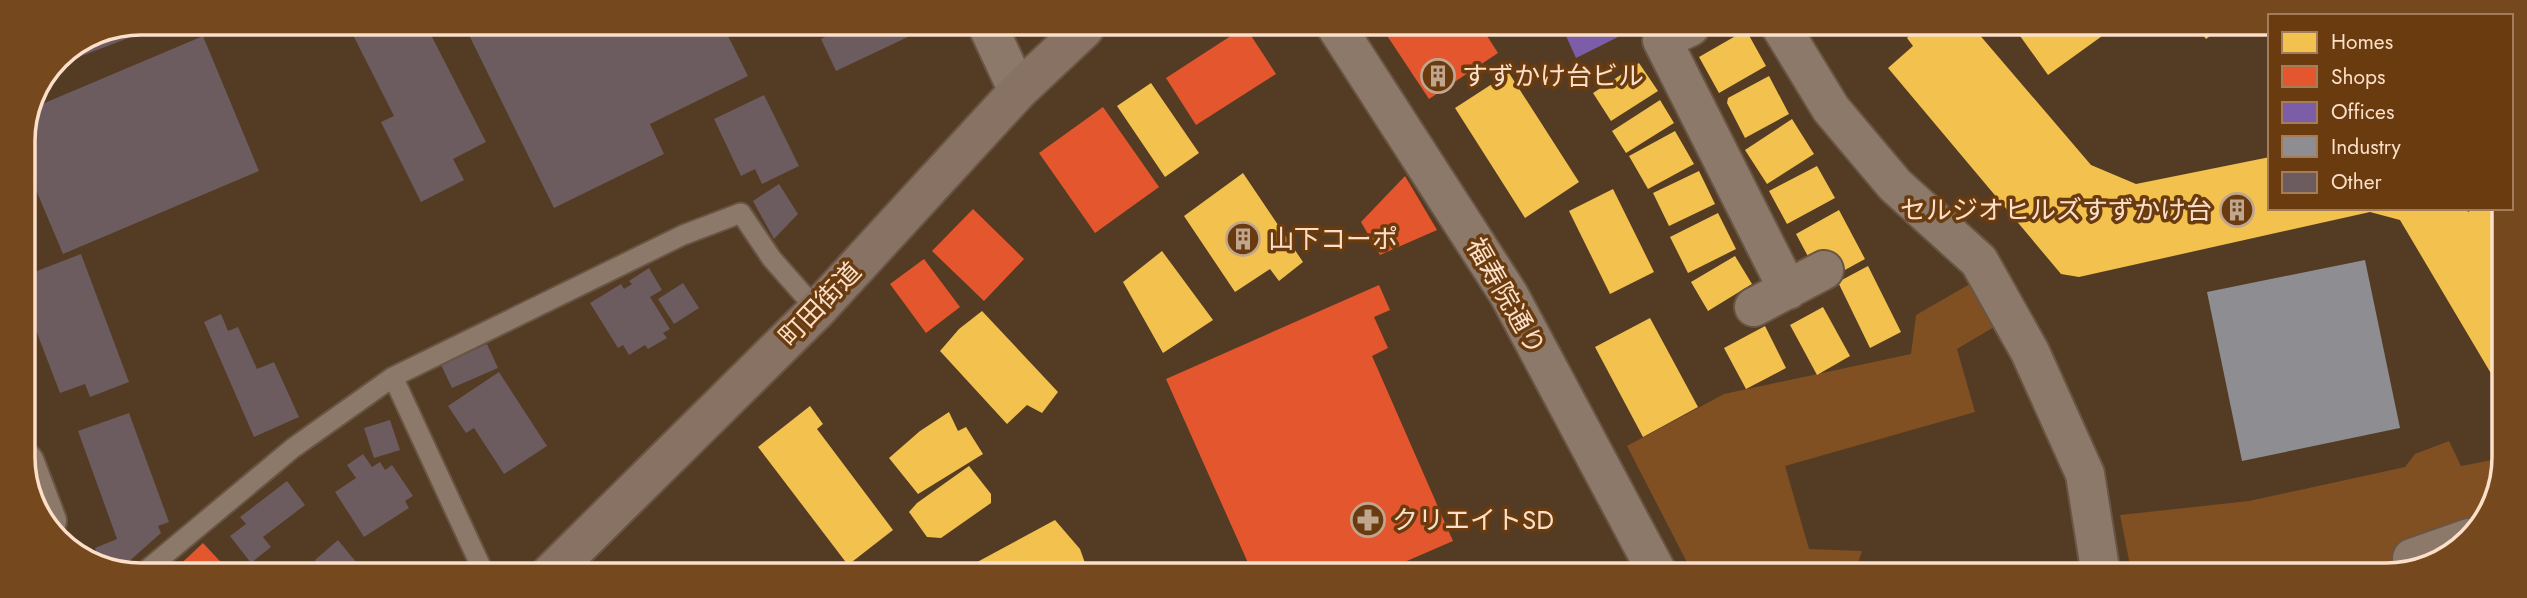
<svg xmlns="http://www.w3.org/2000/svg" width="2527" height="598" font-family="Jost,'Noto Sans JP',sans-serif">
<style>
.green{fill:#804f22}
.homes{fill:#f2c14e}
.shops{fill:#e4572e}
.offices{fill:#7b5ea7}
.industry{fill:#8d8d92}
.building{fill:#6c5b5f}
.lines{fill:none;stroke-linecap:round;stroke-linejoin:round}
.service-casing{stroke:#695543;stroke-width:23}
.minor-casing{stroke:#695543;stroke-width:42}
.tertiary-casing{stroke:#695543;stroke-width:42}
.secondary-casing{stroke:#695543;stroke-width:42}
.service{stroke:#8c7969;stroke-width:19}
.minor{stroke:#8c7969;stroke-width:38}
.tertiary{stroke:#8c7969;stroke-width:38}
.secondary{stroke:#887264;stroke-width:38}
.labels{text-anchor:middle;stroke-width:7;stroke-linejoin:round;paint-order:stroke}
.poi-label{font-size:26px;fill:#fbdfc9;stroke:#693b0e;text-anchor:start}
.street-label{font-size:26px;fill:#fbdfc9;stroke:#693b0e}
.rim{fill:none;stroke:#fbdfc9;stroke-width:3.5}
</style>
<rect width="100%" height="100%" fill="#543b23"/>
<!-- green -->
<path class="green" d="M1975 281 1999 324 1957 349 1975 412 1785 466 1809 549 1862 551 1854 575 1693 574 1627 446 1724 394 1911 354 1916 315Z
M2449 441 2461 466 2502 458V480L2484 512 2395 546 2400 572 2394 575H2132L2120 515 2249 501 2405 467 2415 454Z"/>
<!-- homes -->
<path class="homes" d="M2224 25 2206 39 2196 26Z
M1920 26H1972L2091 165 2136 184 2270 157V208H2466L2468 212 2475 208H2502V392L2400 220 2370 212 2079 277 2061 274 1888 68 1913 46 1907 38Z
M2013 26H2116L2048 75Z
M1746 30 1766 66 1719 93 1699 57Z
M1639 63 1658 91 1611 121 1593 93Z
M1509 73 1579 182 1525 218 1455 108Z
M1769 76 1789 114 1745 138 1727 103 1728 98Z
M1151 83 1199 153 1165 177 1117 106Z
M1660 100 1674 123 1626 153 1612 131Z
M1792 119 1814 154 1767 184 1745 150Z
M1675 131 1694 164 1648 189 1629 156Z
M1817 166 1835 198 1787 224 1769 191Z
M1699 171 1715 204 1669 226 1653 193Z
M1243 173 1303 262 1279 281 1270 269 1235 292 1184 216Z
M1613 189 1654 272 1610 294 1569 211Z
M1839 210 1865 259 1843 271 1832 251 1811 262 1796 234Z
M1718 213 1736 249 1688 273 1670 237Z
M1162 251 1213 320 1163 353 1123 282Z
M1735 256 1752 284 1708 311 1691 282Z
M1868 266 1901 332 1870 348 1838 282Z
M1823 307 1850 356 1817 375 1790 325Z
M982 311 1058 392 1042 413 1027 405 1007 424 940 351 959 329Z
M1650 318 1698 407 1643 437 1595 347Z
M1765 326 1786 368 1746 389 1724 348Z
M810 406 823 424 817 429 893 530 848 565 758 447Z
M949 412 958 431 966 427 983 454 918 494 889 458 920 431Z
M969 466 991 494V503L941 538 927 537 909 512 917 503Z
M1055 520 1080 549 1089 574H955Z"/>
<!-- shops -->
<path class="shops" d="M1243 28H1246L1276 74 1196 125 1166 78Z
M1382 28H1482L1498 53 1429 99Z
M1103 107 1159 187 1095 233 1039 153Z
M1405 176 1437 230 1380 255 1361 222Z
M973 209 1024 259 984 301 932 251Z
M924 259 960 307 926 333 890 284Z
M1379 285 1390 310 1374 317 1388 348 1372 356 1453 541 1393 567 1396 574H1253L1166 379Z
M203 543 231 573H171Z
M395 563 405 573H384Z"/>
<!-- offices -->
<path class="offices" d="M1562 27H1638L1576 58Z"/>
<!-- industry -->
<path class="industry" d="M2365 260 2400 428 2242 461 2207 292Z"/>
<!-- building -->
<path class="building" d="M840 29H909L912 35 836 71 821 39Z
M725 30 748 76 650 124 664 154 554 208 467 31Z
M144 31V32L53 67 58 57 96 32Z
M351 31H429L486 142 453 159 464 180 421 202 381 122 394 116Z
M203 36 259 171 63 254 23 159V133L35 107Z
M764 95 799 166 762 184 755 169 741 176 714 119Z
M779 184 798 214 774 239 753 201Z
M81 254 129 382 90 397 85 384 60 393 24 299V276Z
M649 268 662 290 650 297 670 329 663 333 667 338 648 349 645 345 629 355 623 345 618 348 590 303 621 284 624 289 632 284 629 281Z
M683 283 699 308 674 324 658 299Z
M221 314 228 331 238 327 257 369 274 362 299 417 254 437 204 322Z
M487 344 498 368 452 388 441 365Z
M499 372 547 446 504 474 474 428 466 433 448 406Z
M129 413 169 522 158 526 161 533 117 572 100 564 95 548 117 539 78 431Z
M390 420 400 450 374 458 364 428Z
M363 454 372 467 380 462 385 470 392 465 413 496 405 501 409 508 364 537 335 492 356 478 347 465Z
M287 481 305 505 263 537 271 547 251 563 230 536 246 524 240 517Z
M338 540 361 568 355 573H326L315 560Z"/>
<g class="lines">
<!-- service casing -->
<g class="service-casing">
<path id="service" d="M393 377 484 573
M143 573 293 448 393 377 683 235 741 213 772 259 817 310"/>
</g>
<!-- minor casing -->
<g class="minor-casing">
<path id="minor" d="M1690 27 1662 40 1788 290
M1781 27 1831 109 1895 185 1979 261 2030 352 2085 474 2101 575
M989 29 1018 91
M1754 307 1824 270
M2413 567 2412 558 2469 538"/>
</g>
<!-- tertiary casing -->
<g class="tertiary-casing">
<path id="tertiary" d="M1337 28 1509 295 1658 574
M25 463 47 521"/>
</g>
<!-- secondary casing -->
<g class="secondary-casing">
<path id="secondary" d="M551 573 817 310 1018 91 1084 29"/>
</g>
<!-- service -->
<use href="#service" class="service"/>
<!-- minor -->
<use href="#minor" class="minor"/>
<!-- tertiary -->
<use href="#tertiary" class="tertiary"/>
<!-- secondary -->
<use href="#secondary" class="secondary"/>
</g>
<!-- icons -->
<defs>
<g id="building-ring" transform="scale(1.75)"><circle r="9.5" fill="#693b0e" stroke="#c1a68f" stroke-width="1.5"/><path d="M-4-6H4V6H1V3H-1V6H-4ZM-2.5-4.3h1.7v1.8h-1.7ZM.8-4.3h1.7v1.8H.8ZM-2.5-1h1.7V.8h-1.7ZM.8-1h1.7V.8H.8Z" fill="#c1a68f"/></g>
<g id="pharmacy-ring" transform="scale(1.75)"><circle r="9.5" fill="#693b0e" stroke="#c1a68f" stroke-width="1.5"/><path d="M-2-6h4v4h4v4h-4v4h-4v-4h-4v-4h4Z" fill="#c1a68f"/></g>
</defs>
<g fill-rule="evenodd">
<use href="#building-ring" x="1438" y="76"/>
<use href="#building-ring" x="2237" y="210"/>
<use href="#building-ring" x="1243" y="239"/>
<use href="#pharmacy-ring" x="1368" y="520"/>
</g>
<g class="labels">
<!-- poi labels -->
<g class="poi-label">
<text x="1462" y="85">すずかけ台ビル</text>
<text x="2212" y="219" text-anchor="end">セルジオヒルズすずかけ台</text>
<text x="1268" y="248">山下コーポ</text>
<text x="1392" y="529">クリエイトSD</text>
</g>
<!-- street labels -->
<g class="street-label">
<text transform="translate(1506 296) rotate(60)" y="9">福寿院通り</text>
<text transform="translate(820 304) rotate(-46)" y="9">町田街道</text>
</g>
</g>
<!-- crop -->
<path d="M0 0H2527V598H0ZM141 35H2386A106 106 0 0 1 2492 141V457A106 106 0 0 1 2386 563H141A106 106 0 0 1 35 457V141A106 106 0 0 1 141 35Z" fill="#75481d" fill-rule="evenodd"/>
<path class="rim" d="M141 35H2386A106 106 0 0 1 2492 141V457A106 106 0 0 1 2386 563H141A106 106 0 0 1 35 457V141A106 106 0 0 1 141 35Z"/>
<!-- legend -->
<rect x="2268" y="14" width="245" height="196" fill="#693b0e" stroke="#a37d59" stroke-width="2"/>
<rect x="2282" y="32" width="35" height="21" fill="#f2c14e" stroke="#a37d59" stroke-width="2"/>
<text x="2331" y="49" font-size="21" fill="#fbdfc9">Homes</text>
<rect x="2282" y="66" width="35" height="21" fill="#e4572e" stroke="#a37d59" stroke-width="2"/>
<text x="2331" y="84" font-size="21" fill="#fbdfc9">Shops</text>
<rect x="2282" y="102" width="35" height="21" fill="#7b5ea7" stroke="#a37d59" stroke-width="2"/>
<text x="2331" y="119" font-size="21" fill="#fbdfc9">Offices</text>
<rect x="2282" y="136" width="35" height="21" fill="#8d8d92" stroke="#a37d59" stroke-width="2"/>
<text x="2331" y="154" font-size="21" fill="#fbdfc9">Industry</text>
<rect x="2282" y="172" width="35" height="21" fill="#6c5b5f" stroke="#a37d59" stroke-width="2"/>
<text x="2331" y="189" font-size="21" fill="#fbdfc9">Other</text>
</svg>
